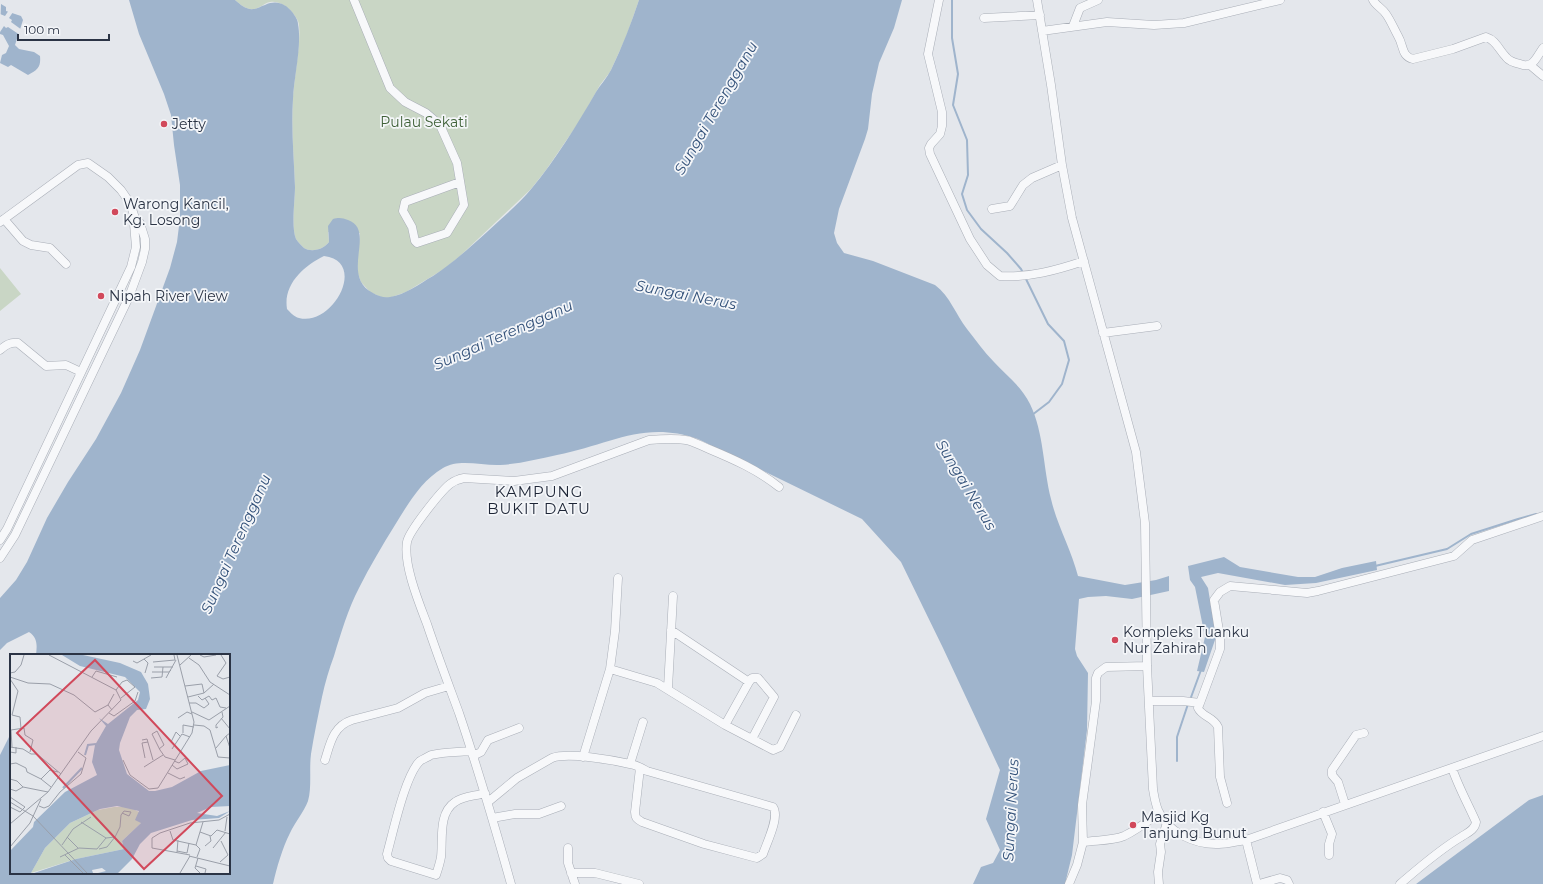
<svg xmlns="http://www.w3.org/2000/svg" width="1543" height="884" font-family="Montserrat,sans-serif">
<style>
.green{fill:#c9d6c5}
.water{fill:#9fb4cc;fill-rule:evenodd}
.pier{fill:#e4e7ec}
.lines{fill:none;stroke-linecap:round;stroke-linejoin:round}
.stream{stroke:#9fb4cc;stroke-width:2}
.minor-casing{stroke:#a9aeb7;stroke-width:9}
.minor{stroke:#f7f8fa;stroke-width:8}
.poi-dot{fill:#d1495b;stroke:#f4f6f9;stroke-width:1.5}
.labels{text-anchor:middle;stroke-width:3.5;stroke-linejoin:round;paint-order:stroke}
.park-label{font-size:14px;fill:#3f6138;stroke:#f4f6f9}
.poi-label{font-size:14px;fill:#2b3445;stroke:#f4f6f9;text-anchor:start}
.water-label{font-size:15px;font-style:italic;fill:#34527a;stroke:#f4f6f9}
.neighbourhood-label{font-size:15px;letter-spacing:1px;fill:#1d2536;stroke:#f4f6f9}
.inset-river{fill:none;stroke:#9fb4cc;stroke-width:2}
.inset-road{fill:none;stroke:#9a9fa9;stroke-width:1}
.view{fill:#d1495b;fill-opacity:0.15;stroke:#d1495b;stroke-width:2}
.inset-edge{fill:none;stroke:#2b3445;stroke-width:2}
</style>
<rect width="100%" height="100%" fill="#e4e7ec"/>
<!-- green -->
<path class="green" d="M235 0H639L626 37 610 72 600 85 581 119 546 170 531 189 460 256 444 269 406 292 389 298 381 297 370 292 361 282 358 274 357 265 360 233 328 232 329 242C324 249 312 253 304 248 302 246 298 242 296 239 291 227 295 200 295 187 294 158 291 129 293 100 293 84 303 33 298 21 293 11 282 0 270 2 264 3 259 9 254 9 246 10 241 5 235 0Z
M0 268 21 294 0 311Z"/>
<!-- water -->
<path class="water" d="M129 0H235C241 5 246 10 254 9 257 9 261 6 265 5 276 0 285 3 293 13 295 16 298 20 298 24 302 46 294 76 293 99 291 129 294 158 295 187 295 200 291 227 296 239 298 242 302 246 304 248 312 253 324 249 329 242L328 226 333 219C339 217 343 218 348 220 377 230 339 276 373 293 378 296 384 298 390 297 405 295 419 284 433 276 453 263 469 248 487 232 502 218 519 204 532 188 556 159 577 125 596 92 600 85 607 78 611 70 622 47 631 24 639 0H902L894 28 879 63 872 94 868 129 865 139 839 209 834 233 837 243 844 253 873 261 935 285C950 296 956 315 967 329 976 340 984 352 994 362 1006 375 1022 387 1030 404 1044 433 1043 467 1051 499 1057 525 1071 549 1078 576L1125 585 1156 580 1169 576V591L1132 599 1106 596 1088 597 1079 599 1075 649 1077 656 1088 673 1087 730 1072 855 1065 884H973L981 867 993 863 1000 850 986 819 1000 770 943 648 901 562 862 519 698 439C643 420 610 445 557 455 538 459 519 464 500 465 483 466 459 458 443 468 421 481 408 504 395 525 382 546 370 566 359 588 348 609 341 633 334 656 329 669 325 683 322 697 318 716 314 735 311 754 309 769 312 787 308 801 304 812 295 822 290 833 282 849 277 867 273 884H0V755L11 733V873H229V655H36C37 646 38 638 29 632L7 643 0 650V598L16 580 27 562 47 518 68 482 96 439 121 393 140 350 170 268 177 242 180 218V185L174 145 171 115 164 94 139 34ZM324 256C368 261 333 327 299 318 294 317 290 312 287 309 283 284 304 266 324 256Z
M1 4 6 7V11L21 16 23 20 15 45 19 49 34 52 40 56C41 67 38 70 28 75L11 65 8 67 0 63 2 55 6 53 9 46 3 35 0 34Z
M1224 557 1240 567 1298 577H1315L1342 568 1376 561 1377 570 1316 583 1285 585 1218 573 1201 577 1208 588 1216 637 1204 672 1197 671 1205 637 1195 587 1190 580 1188 566Z
M1543 795V884H1416L1529 800Z"/>
<!-- pier -->
<path class="pier" d="M9 10 13 12 9 18 12 20 11 22 22 30 20 35 8 27 6 28 4 26 0 32V14L5 16Z"/>
<g class="lines">
<!-- stream -->
<path class="stream" d="M952 0V38L958 74 953 105 967 140 968 175 962 194 967 210 981 229 1007 253 1021 269 1023 273
M1025 277 1048 324 1064 341 1069 360 1062 384 1049 402 1032 415
M1375 566 1447 549 1471 534 1518 519 1536 514
M1190 700 1201 670
M1177 761V737L1188 704"/>
<!-- minor casing -->
<g class="minor-casing">
<path id="minor" d="M354 0 390 88 405 102 426 113 440 125 457 163 464 205 447 233 417 243 415 241 412 227 403 211 405 202 460 182
M939 0 928 54 942 112V126L940 134 931 144 929 148 930 154 970 239 987 265 1000 276C1029 278 1057 270 1084 261
M1037 0 1051 85 1062 165 1072 218 1136 452 1145 523 1147 666 1153 789C1154 795 1155 803 1158 810 1167 832 1195 845 1219 844 1228 844 1237 841 1246 840L1543 736
M1373 0C1376 6 1382 8 1386 14 1391 21 1394 29 1398 36 1404 46 1401 56 1413 59L1453 49 1486 37C1496 40 1499 50 1506 57 1509 61 1515 63 1520 64 1533 69 1536 58 1543 48
M984 18 1040 15
M1073 26 1080 8 1098 0
M1042 31 1107 22 1154 25 1184 23 1280 0
M1530 65 1543 76
M992 209 1010 206 1023 185 1032 178 1062 165
M4 219 23 241 31 245 50 248 66 264
M0 222 78 165 88 163 108 177 121 190 130 203 135 218 140 223 145 239V249L142 262 129 297 15 535 0 558
M1103 333 1157 326
M0 350C6 345 10 342 18 343L46 366 66 365 81 372
M0 540 7 529 131 267 136 247 134 224 135 218
M671 630 749 682
M610 669 657 683 725 725 773 750 780 747 796 715
M668 688 673 596
M1149 701H1183L1200 703 1220 649V637L1214 600 1220 592 1230 586 1307 593 1318 591 1454 556 1472 540 1543 516
M1200 703 1198 708C1202 717 1214 717 1218 727L1220 777 1227 803
M725 725 749 682 752 678H758L774 697 752 739
M471 751C459 752 442 752 431 755 428 757 423 759 420 761 405 775 393 833 387 854L388 858 391 861 436 875C438 869 440 863 441 857 443 840 438 813 455 802 463 796 476 796 485 793
M473 756 481 752 488 740 519 728
M583 757 610 669 615 631 618 578
M325 760C330 744 333 726 352 720L398 708 425 693 449 686
M630 764 643 722
M488 802 517 778 552 758C568 752 612 760 630 764 636 765 642 768 647 771L773 807C780 817 767 842 763 854L757 858 753 857 704 844 642 822C637 819 635 818 635 812L640 768
M1345 804 1338 782 1332 775V770L1356 735 1364 733
M1323 812 1332 834 1329 844V855
M492 818 515 814H539L561 806
M1246 840 1257 884
M1083 842C1096 840 1112 841 1124 836 1137 830 1148 821 1159 813
M568 848V863L575 884
M571 873H595L639 884
M511 884C495 827 478 769 459 713 448 683 437 654 427 624 419 603 403 564 407 542 409 531 441 491 450 484 454 481 459 479 464 478L514 481 552 476 649 440C661 439 674 438 686 440 693 441 701 446 709 449 733 459 758 470 779 487
M1069 884 1077 865 1083 842 1082 805 1096 701V678L1098 673 1106 667 1147 666
M1159 884 1158 872 1161 852 1160 844 1167 823
M1259 884 1280 878 1287 880 1289 884
M1400 884C1420 867 1439 850 1461 837 1467 833 1475 830 1476 822 1468 804 1458 786 1452 768"/>
</g>
<!-- minor -->
<use href="#minor" class="minor"/>
</g>
<!-- markers -->
<g class="poi-dot">
<circle cx="164" cy="124" r="4"/>
<circle cx="115" cy="212" r="4"/>
<circle cx="101" cy="296" r="4"/>
<circle cx="1115" cy="640" r="4"/>
<circle cx="1133" cy="825" r="4"/>
</g>
<g class="labels">
<!-- park labels -->
<g class="park-label">
<text x="424" y="127">Pulau Sekati</text>
</g>
<!-- poi labels -->
<g class="poi-label">
<text x="172" y="129">Jetty</text>
<text x="123" y="209">Warong Kancil,<tspan x="123" dy="16">Kg. Losong</tspan></text>
<text x="109" y="301">Nipah River View</text>
<text x="1123" y="637">Kompleks Tuanku<tspan x="1123" dy="16">Nur Zahirah</tspan></text>
<text x="1141" y="822">Masjid Kg<tspan x="1141" dy="16">Tanjung Bunut</tspan></text>
</g>
<!-- water labels -->
<g class="water-label">
<text transform="translate(716 108) rotate(-60)" y="5">Sungai Terengganu</text>
<text transform="translate(686 295) rotate(11)" y="5">Sungai Nerus</text>
<text transform="translate(503 335) rotate(-24)" y="5">Sungai Terengganu</text>
<text transform="translate(966 485) rotate(59)" y="5">Sungai Nerus</text>
<text transform="translate(236 544) rotate(-66)" y="5">Sungai Terengganu</text>
<text transform="translate(1011 810) rotate(-87)" y="5">Sungai Nerus</text>
</g>
<!-- neighbourhood labels -->
<g class="neighbourhood-label">
<text x="539" y="497">KAMPUNG<tspan x="539" dy="17">BUKIT DATU</tspan></text>
</g>
</g>
<!-- overview -->
<g transform="translate(10 654)">
<rect width="220" height="220" fill="#e4e7ec"/>
<path d="M104 153H119L129 158 127 167 130 166 131 169 112 187 114 195 66 205 21 219 35 194 60 169 88 156Z" fill="#c9d6c5"/>
<path d="M52 1H73L110 9 131 18 138 30 140 45 136 55 127 56 120 63 110 89 109 96 117 120 139 137H145L162 133 191 117 220 111V152L201 153 187 159 207 162 220 157 209 164 182 166 141 179 130 190 122 205 108 219H88L96 217 92 214 82 216 83 219H24L66 205 114 195 112 187 131 169 125 166 129 157 107 152 90 155 60 169 35 194 21 219H0V197L23 173 24 168 55 138 87 121 82 108 85 91 96 72 89 64 98 70 128 46 130 38 115 23 70 12Z" fill="#9fb4cc"/>
<path class="inset-river" d="M75 101 78 91 86 90M53 134 72 114"/>
<path class="inset-road" d="M190 1 194 3 206 1M211 1 216 9 207 22 213 25 220 23M179 4 189 11 200 28 220 41M123 7 127 9 134 5M143 8 165 6 164 1M170 11 181 1M144 13H163M142 18H159L161 16M0 19 5 18 11 11 14 1M135 19 138 9 134 5 141 1M0 23 18 29 40 30 64 41 85 58 98 51 102 56M82 23 86 17 107 23M141 24 152 23 153 13M156 24 166 6M0 25 8 37 2 61 10 63 11 75M175 32 192 30 194 39M106 36 112 28 117 26 125 33 111 44M188 42 192 46 199 42 202 46 206 44 210 53 216 54M178 43 194 39 204 30M179 49H186L194 54 199 50 195 44M98 51 104 40M182 58 199 66 220 52M99 59 104 62 125 47 128 38M168 64 177 58 182 60M211 64 220 75M184 71 194 72 200 76 208 103 220 104M208 73 206 74V71L213 63 212 58M173 79V71L184 73M220 79 216 82 220 94M132 86 137 85 143 106M161 88 166 78 170 82M0 93 13 95 21 100H27L51 120M2 93 1 76 14 74 15 81 23 86 20 98M206 94 216 82M149 95 154 91 147 77 142 80 150 96 155 103 165 106M162 95 172 80 180 83M0 98 6 99V93M135 104 132 89 138 88M113 106 120 121 139 135 148 134 182 79 184 68 167 1M0 110 6 109 16 114 17 118 31 125 40 116 48 118M162 111 167 115 178 110 175 104 169 109 164 107M134 113 153 101M158 119 170 125 175 123M0 125 7 127 13 133 38 138M31 125 41 133M0 135 6 137 13 133M0 143 15 153 10 158 0 153M0 148 23 162 77 219M29 152 34 154 39 152 50 138 71 120 76 104 68 98M71 168 96 184M0 170 38 138 81 77 111 46 106 36 39 1M160 177 163 186 186 191M215 177 217 163M190 178 201 182 207 176 220 180M57 183 68 194M52 191 63 175 81 163M195 192 201 187 200 182M0 193 20 169 31 145M203 194 216 178M89 195 97 193 105 183M167 197 177 199 179 189M167 198 168 186M55 201 73 219M180 201 142 194V184L150 179 180 169 209 166 220 160M179 202 220 212M50 203 69 194 87 195 96 184 105 183 110 173 111 161 114 157 121 158 119 162 112 159M187 203 190 195 186 191 193 168M188 204 185 214 190 219M210 208 218 201 211 187M186 212 196 215 195 219M170 219 180 202"/>
<path class="view" d="M85 6 212 142 134 215 7 79Z"/>
<rect width="220" height="220" class="inset-edge"/>
</g>
<!-- scale -->
<path d="M18 34v6h91v-6" fill="none" stroke="#2b3445" stroke-width="2"/>
<text x="24" y="34" font-size="12" fill="#2b3445" stroke="#f4f6f9" stroke-width="3" paint-order="stroke">100 m</text>
</svg>
